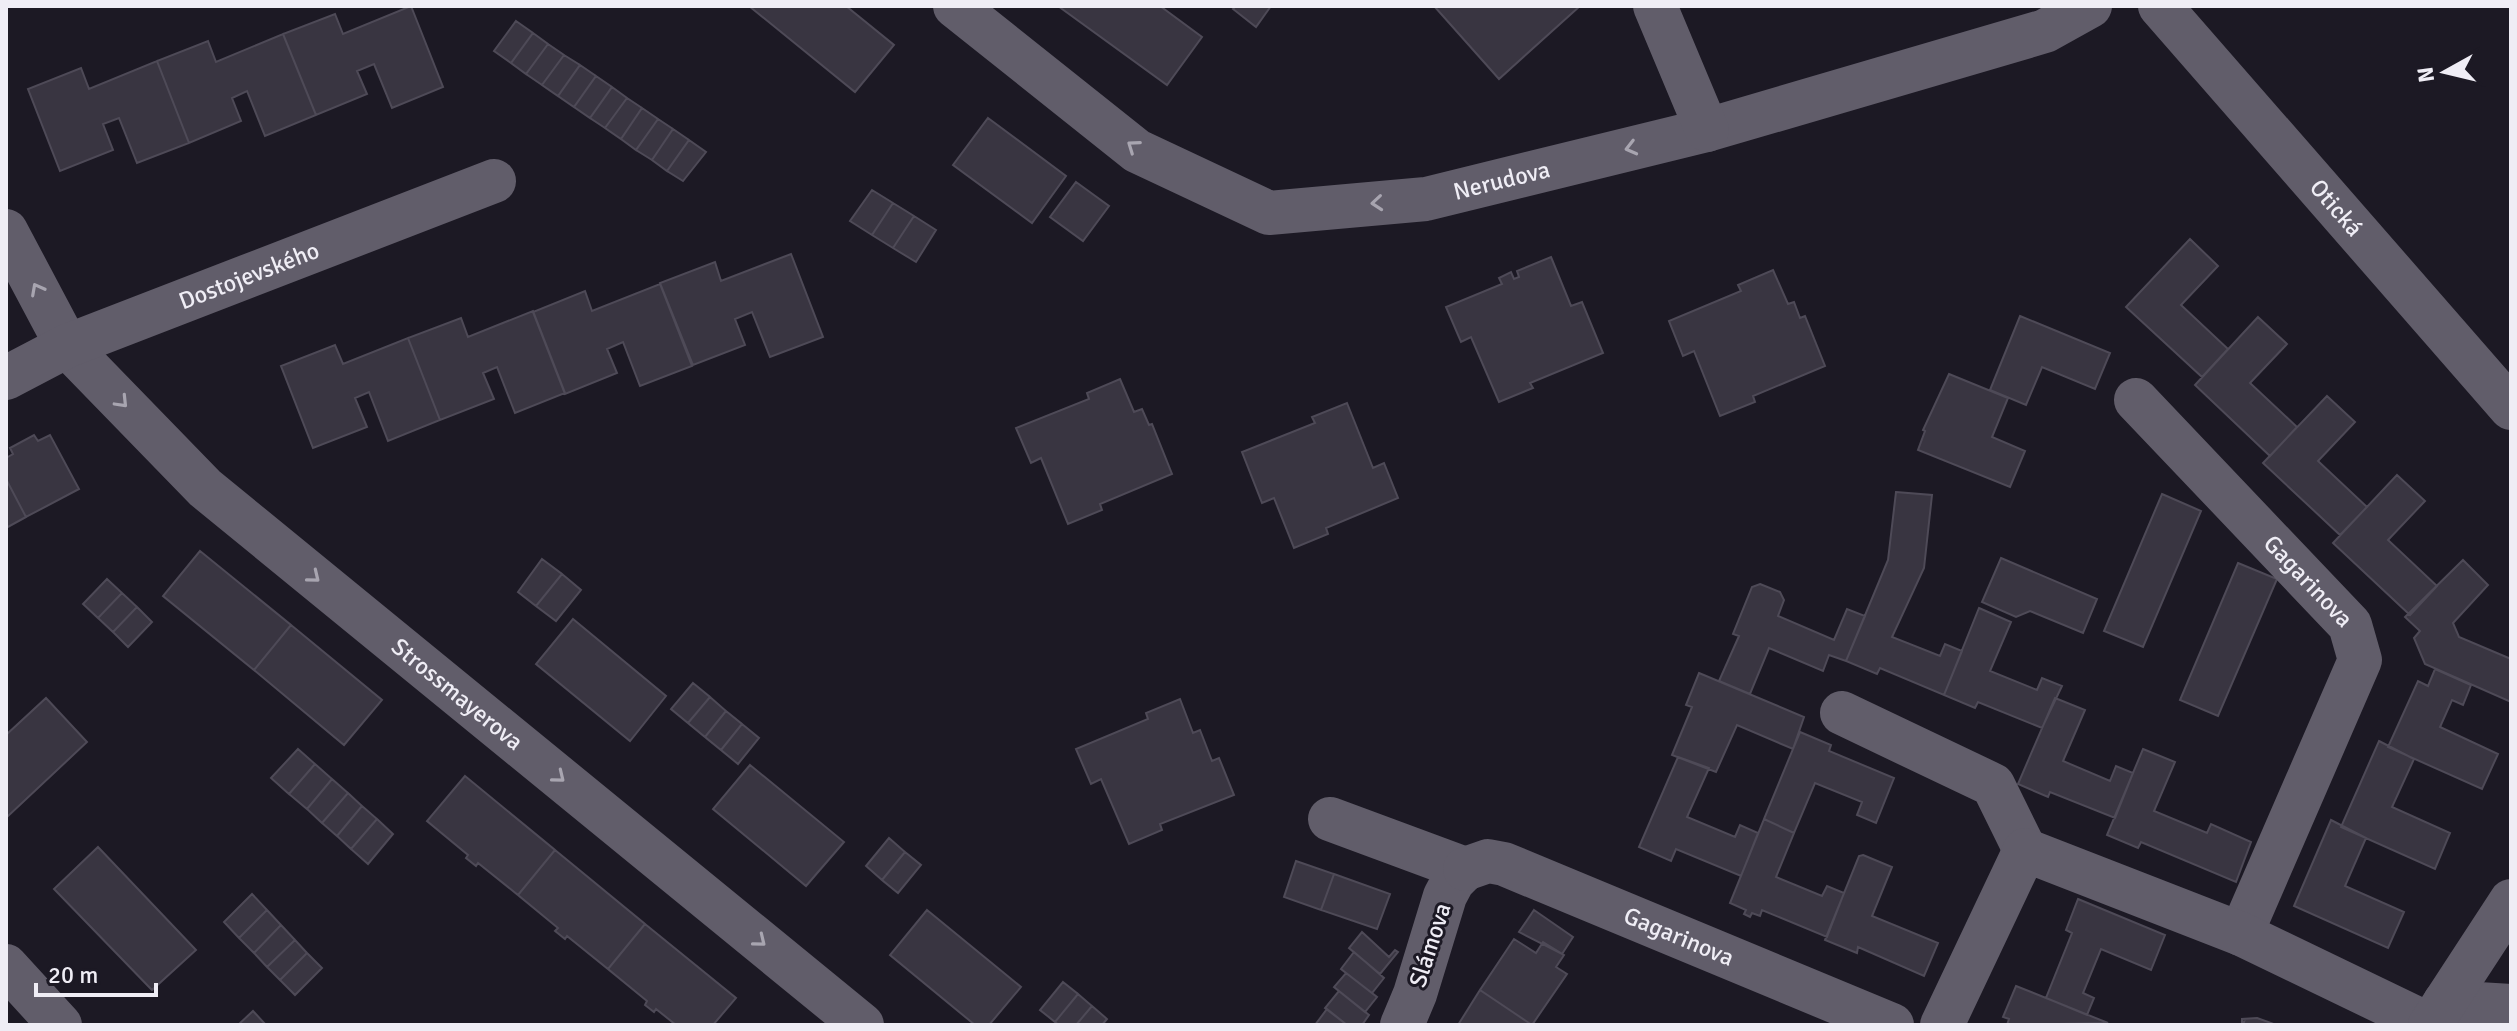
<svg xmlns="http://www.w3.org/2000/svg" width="2517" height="1031" font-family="Signika,sans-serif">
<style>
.building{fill:#393541;stroke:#4e4a57;stroke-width:2}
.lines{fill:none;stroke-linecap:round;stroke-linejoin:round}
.minor{stroke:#615d6a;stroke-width:44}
.oneway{stroke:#a8a5b0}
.labels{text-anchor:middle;stroke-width:6;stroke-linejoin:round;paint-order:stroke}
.street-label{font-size:24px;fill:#efedf5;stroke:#1c1924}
</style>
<rect width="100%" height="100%" fill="#1c1924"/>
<!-- building -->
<path class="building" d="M411 6 443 87 392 108 374 64 357 71 367 94 316 115 283 34 335 14 343 34Z
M749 6H846L894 45 855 92Z
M1058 6H1160L1202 37 1167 85Z
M1236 6H1271L1256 27 1233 9Z
M1434 6H1580L1499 79Z
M516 21 533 33 511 63 494 51Z
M533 33 548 44 526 74 511 63Z
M283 34 316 115 265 136 247 91 232 98 241 121 189 143 157 61 208 41 216 62Z
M548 44 564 55 542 85 526 74Z
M564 55 580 65 558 96 542 85Z
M157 61 189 143 137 163 119 118 103 124 113 150 60 171 28 89 81 68 89 89Z
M580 65 596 76 574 107 558 96Z
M596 76 612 87 590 118 574 107Z
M612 87 627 98 605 128 590 118Z
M627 98 642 108 621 139 605 128Z
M642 108 658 119 636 150 621 139Z
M988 118 1066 176 1032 223 953 165Z
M658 119 673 129 652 160 636 150Z
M673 129 689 140 667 171 652 160Z
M689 140 706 152 683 181 667 171Z
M1076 182 1109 206 1083 241 1050 217Z
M872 190 893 203 872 235 850 221Z
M893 203 914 216 893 248 872 235Z
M914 216 936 230 916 262 893 248Z
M2190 239 2218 266 2181 305 2228 349 2202 377 2126 307Z
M791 254 823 337 770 357 752 312 735 319 745 345 693 365 660 283 715 262 721 281Z
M1551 257 1571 306 1582 302 1603 353 1530 383 1533 388 1499 402 1471 337 1461 342 1446 307 1502 284 1499 278 1511 272 1514 279 1519 277 1517 271Z
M1773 270 1788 304 1794 302 1800 318 1805 316 1825 366 1753 396 1755 402 1720 416 1694 351 1683 356 1669 321 1741 291 1738 285Z
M660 284 692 366 640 386 623 342 607 349 617 373 565 394 533 312 585 291 592 311Z
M533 311 565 393 515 413 497 367 483 373 494 399 440 420 408 338 461 318 468 337Z
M2020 316 2110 353 2095 389 2042 367 2026 405 1990 390Z
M2258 317 2287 344 2250 383 2297 427 2270 456 2195 385Z
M408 338 440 420 388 441 369 392 355 398 367 427 313 448 281 366 335 345 343 364Z
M1949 374 2008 398 1992 437 2025 451 2010 487 1918 450 1925 431 1923 430Z
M1120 379 1134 412 1142 409 1149 425 1152 424 1172 474 1100 504 1102 510 1068 524 1041 458 1031 463 1016 428 1089 399 1087 393Z
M2327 396 2355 422 2318 461 2367 507 2340 535 2263 463Z
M1347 403 1373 468 1384 463 1398 498 1326 528 1328 534 1294 548 1274 498 1262 503 1242 452 1315 423 1312 417Z
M34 435 38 441 50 435 79 489 26 517 6 479V458L13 454 10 448Z
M2397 475 2425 501 2388 540 2437 586 2410 615 2333 543Z
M6 479 26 517 6 528Z
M1896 492 1932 495 1924 568 1892 637 1940 656 1945 644 1962 651 1944 695 1880 668 1877 674 1846 661 1888 560Z
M2162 494 2201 511 2143 647 2104 631Z
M200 551 291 625 254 670 163 596Z
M2001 558 2097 599 2083 633 2030 611 2016 617 1982 602Z
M542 559 562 574 536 606 518 592Z
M2463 560 2488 585 2453 623 2459 637 2511 659V702L2425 664 2414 638 2420 631 2405 617Z
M2238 563 2277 579 2218 716 2180 700Z
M562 574 581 590 556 621 536 606Z
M107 579 122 593 98 618 83 604Z
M1760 584 1780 592 1784 600 1778 616 1834 640 1847 609 1865 616 1846 661 1829 655 1823 671 1769 648 1750 694 1719 681 1739 636 1733 634 1752 587Z
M122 593 137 607 113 632 98 618Z
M137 607 152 622 128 647 113 632Z
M1979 608 2011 622 1990 671 2037 690 2042 678 2062 686 2042 728 1978 702 1975 708 1944 695Z
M573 619 666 696 630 741 536 664Z
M291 625 382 700 344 745 254 670Z
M2435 669 2471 685 2463 705 2452 700 2440 727 2498 754 2482 789 2388 747 2418 681 2428 686Z
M1699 673 1804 717 1793 749 1737 725 1716 772 1672 755 1692 707 1686 705Z
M693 683 710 697 688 723 671 709Z
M710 697 726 711 705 737 688 723Z
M46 698 87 742 6 818V735Z
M2055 698 2085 710 2063 761 2110 781 2116 766 2133 773 2115 818 2050 792 2048 797 2018 784Z
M1180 699 1193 733 1200 730 1212 761 1219 758 1234 795 1160 824 1162 830 1129 844 1101 779 1091 784 1076 749 1148 719 1146 713Z
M726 711 742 724 721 750 705 737Z
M742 724 759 738 738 764 721 750Z
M1800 732 1831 745 1829 751 1894 778 1876 823 1857 815 1862 802 1815 783 1794 833 1764 819Z
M2379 741 2414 759 2392 807 2450 833 2435 869 2341 827Z
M298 749 315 764 289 794 271 778Z
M2143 749 2175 762 2154 811 2207 833 2211 824 2251 842 2236 882 2141 842 2138 848 2107 835Z
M1678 757 1709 768 1687 817 1735 837 1740 825 1758 833 1741 876 1676 849 1671 861 1639 847Z
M315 764 332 779 307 809 289 794Z
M750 765 844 842 806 886 713 809Z
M465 776 555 850 518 895 478 863 476 866 466 858 468 855 427 821Z
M332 779 348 793 322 823 307 809Z
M348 793 362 806 337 836 322 823Z
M362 806 377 819 351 849 337 836Z
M377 819 393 834 368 864 351 849Z
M1764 819 1794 833 1776 877 1822 896 1827 886 1844 893 1827 937 1762 910 1760 916 1752 913 1750 917 1744 914 1746 910 1730 903Z
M2331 820 2366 838 2345 886 2404 912 2388 948 2294 906Z
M889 838 905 852 882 880 866 866Z
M98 847 196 950 152 990 54 889Z
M555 850 645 924 608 969 567 936 565 939 555 931 558 928 518 895Z
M905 852 921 865 898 893 882 880Z
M1863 855 1892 867 1872 916 1938 943 1924 976 1858 947 1857 953 1825 940 1859 856Z
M1296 861 1334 874 1321 910 1284 897Z
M1334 874 1390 894 1377 929 1321 910Z
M252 894 267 910 239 938 224 922Z
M2078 899 2165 935 2151 970 2101 949 2083 993 2094 998 2087 1015 2046 998 2072 933 2066 930Z
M267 910 281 925 254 953 239 938Z
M927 910 1021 987 989 1025H975L890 955Z
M1534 910 1573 937 1562 954 1519 932Z
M645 924 736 998 713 1025H676L656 1009 654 1012 645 1005 647 1001 608 969Z
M281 925 295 940 267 967 254 953Z
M1362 932 1389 957 1395 950 1398 952 1380 974 1349 948Z
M1514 939 1536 953 1543 942 1564 955 1556 967 1567 974 1532 1025 1480 990Z
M295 940 307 953 280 980 267 967Z
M1354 952 1384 978 1372 993 1341 969Z
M307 953 322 968 295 995 280 980Z
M1346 973 1377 997 1365 1012 1334 987Z
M1063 982 1078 994 1055 1022 1040 1010Z
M2016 986 2046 998 2108 1023 2007 1025 2009 1019 2003 1017Z
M1480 990 1532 1025 1527 1023 1525 1025H1458Z
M1339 991 1369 1015 1362 1025H1347L1325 1008Z
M1078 994 1092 1006 1076 1025H1059L1055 1022Z
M1092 1006 1107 1019 1102 1025H1076Z
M1327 1009 1347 1025H1315Z
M253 1011 266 1025H238Z
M2257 1018 2274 1024 2275 1025H2243L2244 1022 2242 1023V1019Z"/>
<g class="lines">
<!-- minor -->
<g class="minor">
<path id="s1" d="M955 6 1137 151 1269 213 1426 199 1707 130 2045 31 2090 6"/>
<path d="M1655 6 1707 130"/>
<path id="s2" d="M2160 6 2511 408"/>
<path id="s3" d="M6 231 67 346 205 488 862 1025"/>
<path id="s4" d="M6 378 67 346 494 181"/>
<path id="s5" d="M2136 400 2350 625 2360 660 2241 934"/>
<path d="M1842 713 1993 785 2025 850"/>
<path d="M1330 819 1465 869 1453 881 1445 896 1415 994 1402 1025"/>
<path id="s6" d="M1465 869 1488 861 1504 864 1892 1025"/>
<path d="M6 966 60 1025"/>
<path d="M2445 1002 2511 1006"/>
<path d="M1942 1025 2025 850 2241 934 2430 1025"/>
<path d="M2430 1025 2511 901"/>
</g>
</g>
<!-- one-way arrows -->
<defs><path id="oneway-chevron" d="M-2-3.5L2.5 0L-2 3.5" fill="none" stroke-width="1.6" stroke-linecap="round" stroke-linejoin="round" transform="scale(2)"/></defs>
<g class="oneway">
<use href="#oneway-chevron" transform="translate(1133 146) rotate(-145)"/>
<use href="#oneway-chevron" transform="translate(1631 148) rotate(166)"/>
<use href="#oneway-chevron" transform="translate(1377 203) rotate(175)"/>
<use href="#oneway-chevron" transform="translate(37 289) rotate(-118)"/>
<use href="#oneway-chevron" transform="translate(122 402) rotate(46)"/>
<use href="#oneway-chevron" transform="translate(314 577) rotate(39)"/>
<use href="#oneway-chevron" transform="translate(559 777) rotate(39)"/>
<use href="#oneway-chevron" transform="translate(760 941) rotate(39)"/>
</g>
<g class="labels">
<!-- street labels -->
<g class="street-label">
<text dy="8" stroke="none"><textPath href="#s1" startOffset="614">Nerudova</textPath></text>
<text dy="8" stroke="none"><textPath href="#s2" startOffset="268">Otická</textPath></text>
<text dy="8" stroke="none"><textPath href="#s4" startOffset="264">Dostojevského</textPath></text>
<text dy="8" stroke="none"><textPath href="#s5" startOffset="250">Gagarinova</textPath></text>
<text dy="8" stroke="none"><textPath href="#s3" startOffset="654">Strossmayerova</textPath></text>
<text dy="8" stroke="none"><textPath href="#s6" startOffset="230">Gagarinova</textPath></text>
<text transform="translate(1430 945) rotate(-72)" y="8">Slámova</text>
</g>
</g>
<!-- border -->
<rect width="2517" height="1031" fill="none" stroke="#efedf5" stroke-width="16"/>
<!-- north arrow -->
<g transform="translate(2445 72) rotate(262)" stroke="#1c1924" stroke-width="6" paint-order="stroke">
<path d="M0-6L14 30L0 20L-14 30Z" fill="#efedf5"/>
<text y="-12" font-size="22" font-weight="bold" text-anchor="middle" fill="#efedf5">N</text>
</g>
<!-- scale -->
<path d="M36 983v12h120v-12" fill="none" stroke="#efedf5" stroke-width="4"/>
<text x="48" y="983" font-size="24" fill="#efedf5" stroke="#1c1924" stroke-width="6" paint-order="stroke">20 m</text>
</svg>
